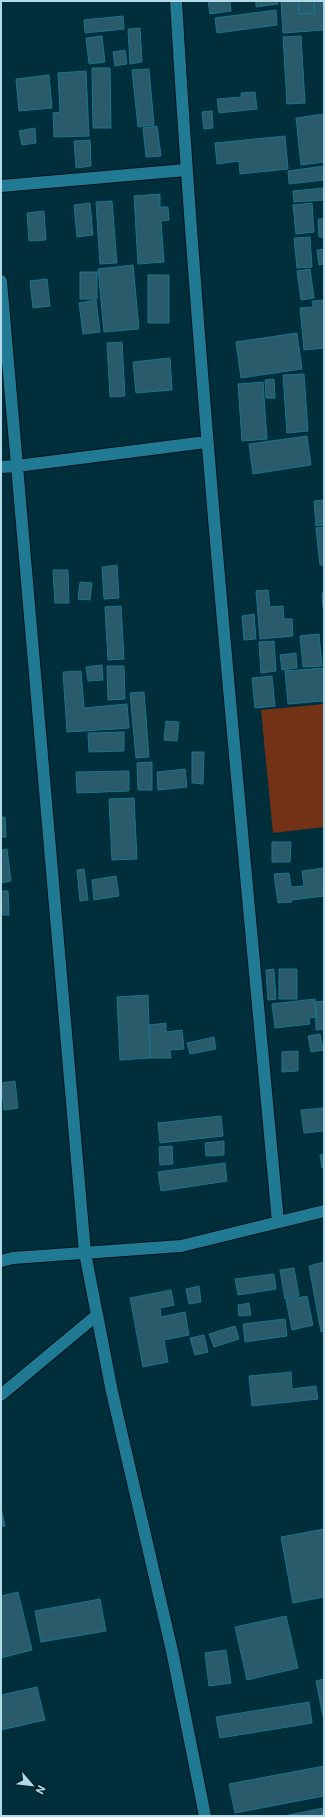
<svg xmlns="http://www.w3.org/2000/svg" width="325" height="1817" font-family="Roboto,sans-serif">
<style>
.green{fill:#733115}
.building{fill:#2a5b6a;stroke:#1a748d}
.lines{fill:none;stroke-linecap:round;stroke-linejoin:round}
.minor-casing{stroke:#00141c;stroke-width:14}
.minor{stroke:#217a93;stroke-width:12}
</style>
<rect width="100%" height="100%" fill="#002e3b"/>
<!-- green -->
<path class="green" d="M324 704V827L273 833 261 710Z"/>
<!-- building -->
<path class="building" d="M208 1H230L231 11 210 14Z
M256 1H277L278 4 256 7Z
M281 1H299V14L314 13V1H324V30L283 33Z
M299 1H314V13L299 14Z
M276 10 277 25 217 33 215 18Z
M123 16 124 29 85 33 84 20Z
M140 28 142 62 130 64 128 29Z
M102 36 105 62 89 64 86 38Z
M301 36 305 103 287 104 283 37Z
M125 50 127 64 115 66 113 52Z
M92 68H110L111 128H93Z
M149 69 154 125 138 127 132 70Z
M86 71 89 136 54 137 53 113 60 112 58 73Z
M49 75 52 108 19 111 16 79Z
M255 92 257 109 219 113 217 99 241 97V93Z
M212 111 213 128 204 129 202 112Z
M324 114V162L301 165 296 118Z
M157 126 161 156 146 157 143 128Z
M35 128 36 143 22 145 19 131Z
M285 136 288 169 240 174 239 161 217 164 215 143Z
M90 140 91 166 76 168 74 141Z
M324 166V180L289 184 288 171Z
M324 188V200L294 202 293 191Z
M160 194V207H168L169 220 161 221 164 262 138 264 134 196Z
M112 201 117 263 100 264 96 202Z
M90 203 93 235 77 237 74 205Z
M312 203 314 232 296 234 293 205Z
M44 211 46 240 29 241 27 213Z
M318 219H324V237H319Z
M310 237 312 267 297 268 294 238Z
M324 249V264L319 265 317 250Z
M133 265 139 329 104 332 98 269Z
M310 269 314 298 301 300 297 271Z
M80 272H97V299H80Z
M148 275H169V323H148Z
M47 279 50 306 33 308 30 281Z
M96 300 100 332 83 334 79 303Z
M324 300V348L304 350 300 308 313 307 312 301Z
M297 333 302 369 241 378 236 342Z
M122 342 125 396 110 397 107 343Z
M170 358 172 390 136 393 133 362Z
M304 374 308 431 287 433 283 375Z
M274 379 275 398H266L265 380Z
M263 382 267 439 242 441 238 384Z
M307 436 311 465 253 474 249 444Z
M324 500V525L316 526 314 501Z
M324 527V565H320L316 528Z
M117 565 119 598 104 599 102 567Z
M53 570H68L69 603H55Z
M80 582 92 583 90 600 78 599Z
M268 590 270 607 283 606 284 619H292L293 636 260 639 256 591Z
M322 593H324V608H323Z
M121 606 124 659 108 660 105 607Z
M254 614 256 639 244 640 242 616Z
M319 634 322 666 303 667 300 636Z
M274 641 276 671 261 673 259 642Z
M296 653 297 668 282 670 280 655Z
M102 665 103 680 88 681 86 667Z
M107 666H124L125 699 108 700Z
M324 668V701L288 704 285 671Z
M81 671 84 708 127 704 129 728 67 732 63 672Z
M272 676 275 706 255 708 252 678Z
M144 692 149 757 136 758 130 693Z
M166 721 179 722 177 741 164 740Z
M124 732V751L89 752 88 733Z
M192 752H204L203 784 192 783Z
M152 762V790H138L137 763Z
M185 769 187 787 158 790 157 772Z
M129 771V791L77 793 76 772Z
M134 798 137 859 112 860 109 799Z
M1 817H5L6 837H1Z
M272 842H291L290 862H272Z
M7 849 11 881 1 883V850Z
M324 868V896L291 900 292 902 278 903 274 874 289 873 291 887 304 886 302 871Z
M84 869 88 900 80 901 77 870Z
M116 876 119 896 94 900 92 880Z
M1 891H8L9 915H1Z
M274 969 276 999 268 1000 266 970Z
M279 969H297V999H279Z
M148 995 150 1058 120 1060 117 997Z
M315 999 317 1017 309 1018 310 1024 275 1028 272 1004Z
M324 1001V1029L316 1030 315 1002Z
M166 1023V1032L182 1030 184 1049 170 1050 171 1058H150L149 1025Z
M320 1034 323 1050 311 1052 308 1036Z
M214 1037 216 1049 190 1054 187 1043Z
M298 1051V1071L282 1072V1052Z
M15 1081 18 1108 4 1110 1 1083Z
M324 1108V1131L304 1133 301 1110Z
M221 1116 223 1136 160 1143 158 1123Z
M224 1141V1155L206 1156 205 1143Z
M172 1146 173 1164 160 1165 159 1147Z
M324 1154V1168H322L320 1155Z
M225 1163 227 1181 161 1191 158 1172Z
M324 1262V1331L321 1332 309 1266Z
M294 1268 299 1296 285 1299 280 1270Z
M274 1274 276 1289 238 1295 235 1279Z
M199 1286 201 1302 189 1304 186 1289Z
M171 1290 174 1305 160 1308 161 1317 185 1312 189 1335 164 1340 168 1362 143 1367 130 1298Z
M307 1296 313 1325 292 1330 286 1300Z
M249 1303 251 1315 239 1316 238 1305Z
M285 1319 287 1336 245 1342 243 1324Z
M235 1326 239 1339 214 1347 209 1334Z
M204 1335 208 1352 195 1355 190 1338Z
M291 1372 292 1389 316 1386 318 1399 252 1406 249 1376Z
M1 1508 5 1526 1 1527Z
M324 1529V1597L293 1603 281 1537Z
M18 1592 32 1650 1 1658V1596Z
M100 1599 106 1631 41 1642 35 1611Z
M286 1616 298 1668 247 1680 235 1627Z
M226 1650 231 1683 209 1686 205 1653Z
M324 1679V1721L316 1681Z
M37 1687 45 1720 1 1730V1695Z
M309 1702 312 1723 220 1738 216 1717Z
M324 1766V1796L235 1813 229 1784Z
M324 1808V1816H284Z"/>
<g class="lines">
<!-- minor casing -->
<g class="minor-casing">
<path id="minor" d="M176 1C200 409 241 816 278 1222
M1 186 186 170
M1 281 85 1253 112 1392 172 1651 205 1816
M1 467 17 466 206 442
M1 1261 13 1258 181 1246 324 1211
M1 1395 97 1315"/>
</g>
<!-- minor -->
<use href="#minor" class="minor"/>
</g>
<!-- border -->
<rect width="325" height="1817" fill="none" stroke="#b3d9e6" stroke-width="4"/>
<!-- north arrow -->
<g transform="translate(32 1785) rotate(118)" stroke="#08232b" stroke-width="3" paint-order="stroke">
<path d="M0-3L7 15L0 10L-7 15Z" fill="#b3d9e6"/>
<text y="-6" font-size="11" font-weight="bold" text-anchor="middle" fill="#b3d9e6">N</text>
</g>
</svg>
